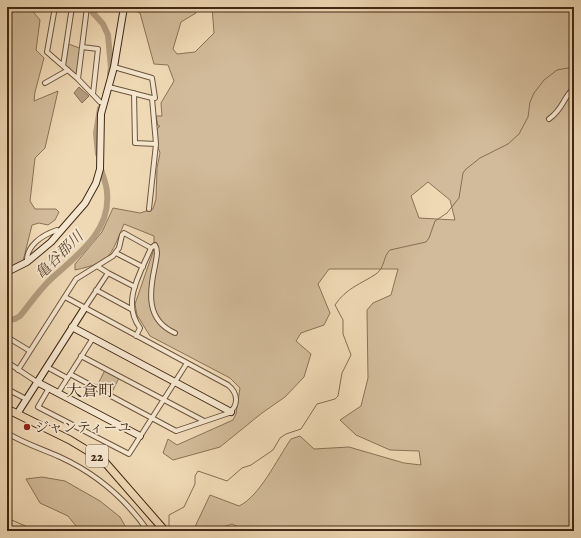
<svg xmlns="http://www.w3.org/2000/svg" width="581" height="538" font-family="Alegreya,'Noto Serif JP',serif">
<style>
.green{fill:#d2bb9a;stroke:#8a7258;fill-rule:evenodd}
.water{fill:#b49d7f;stroke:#866e55}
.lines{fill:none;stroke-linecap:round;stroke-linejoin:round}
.stream{stroke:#866e55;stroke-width:1}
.river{stroke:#b49d7f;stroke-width:6}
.street-casing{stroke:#6d543d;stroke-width:6}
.secondary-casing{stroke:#422815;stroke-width:8}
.primary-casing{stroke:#422815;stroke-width:9}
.street{stroke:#f5e6cf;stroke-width:4}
.secondary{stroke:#f5e6cf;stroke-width:6}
.primary{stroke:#efd9b5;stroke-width:7}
.poi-dot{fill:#8f2418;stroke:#f5e6cf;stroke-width:1.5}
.labels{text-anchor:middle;stroke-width:3.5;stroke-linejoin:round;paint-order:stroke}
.shield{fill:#f5e6cf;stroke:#78614d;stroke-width:1}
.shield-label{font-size:13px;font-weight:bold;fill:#422815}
.poi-label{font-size:14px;fill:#422815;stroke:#f5e6cf;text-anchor:start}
.water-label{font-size:15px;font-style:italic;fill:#644b35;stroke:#f5e6cf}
.quarter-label{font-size:16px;fill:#422815;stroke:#f5e6cf}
</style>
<rect width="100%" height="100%" fill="#efd9b5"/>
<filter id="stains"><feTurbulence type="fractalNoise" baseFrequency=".005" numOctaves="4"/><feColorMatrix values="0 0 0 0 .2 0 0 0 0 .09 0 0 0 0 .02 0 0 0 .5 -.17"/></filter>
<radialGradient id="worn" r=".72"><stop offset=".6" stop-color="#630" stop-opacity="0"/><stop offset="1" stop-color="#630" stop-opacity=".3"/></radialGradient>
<!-- green -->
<path class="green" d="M7 7H34V13L40 20 36 50 44 58 35 92 34 101 58 91 45 148 35 158 30 201 35 209H56L59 212 55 220 48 225 39 223 32 225 23 261 7 268Z
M136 7H195L196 13 181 22 173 49 177 54 195 52 214 33 212 7H574V531H247L232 524 212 531H193L210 495 239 506C260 496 277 459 291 439L300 436 314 449 349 447 404 463 421 465 419 451 390 450 356 435 340 420 361 406 368 378 367 310 373 303 391 295 398 269H329L318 284 330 313 324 325 301 333 296 341 311 354 304 377 285 397 262 413 220 447 173 460 163 453 168 439 177 445 233 420 236 414 240 388 230 378 150 336 137 315 135 304 154 249V236L124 224C110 257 111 262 75 270V264L102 232 113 208 140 213 153 209 156 199 157 168 160 153 153 133 160 126H158L156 116H162L161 103 174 81 168 65 154 64 140 13 136 11ZM428 182 450 200 455 220 419 218 411 196Z
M66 43 82 49 78 79 63 66Z
M105 370 119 378 111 394 97 386Z
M42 477 65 481 100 501 120 517 128 531H80L68 516 40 503 26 479Z"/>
<!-- water -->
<path class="water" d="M79 87 89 96 82 103 74 93Z"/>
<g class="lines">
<!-- stream -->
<path class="stream" d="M7 518 37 531
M169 531V515L184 507 195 484V476L198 471 227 481 242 468 251 465 273 450 280 438 286 434 301 429 317 404 335 399 338 396 342 373 351 355 343 334V320L335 305C346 288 361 284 376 274 385 268 383 256 390 250L426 242 429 238 435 221 447 213 459 198 463 173 466 169 480 158 508 144 519 134 528 117 530 102 534 93 544 80 557 70 574 67"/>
<!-- river -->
<path class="river" d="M99 7 93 13 103 24 108 35 111 68 110 74
M98 154 96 133 100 108
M7 320 15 319 20 316C30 304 39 290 51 279 76 256 111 232 107 193 107 185 103 177 101 169"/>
<!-- street casing -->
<g class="street-casing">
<path id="street" d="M55 7 47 52 78 79 100 102
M80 7 87 8
M82 47 98 49 93 94
M63 66 72 7
M114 67 152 78 155 98H152
M78 79 87 7
M45 83 68 70
M109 87 152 98 156 144 149 209
M134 93 135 143 156 144
M549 119C564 108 562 99 574 88
M151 248 155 245C159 251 156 259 155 266 149 293 146 320 175 333
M116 253 143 267
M27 262C26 246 42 235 57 230L60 232
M97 266 108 273
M96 290 131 309
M65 297 228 385C238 393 239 405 229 413L176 431 70 374
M84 309 108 273 135 287
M7 337 30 351
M81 356 204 421
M7 362 37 382
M47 367 67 378
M18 370 76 279 113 256 119 248 122 235 124 233 151 248C140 274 121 302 140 328L136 336
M49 388 38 407 129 454 187 363
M7 389 26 399
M58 393 93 338
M7 433C23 443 42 449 60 457 97 474 125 498 148 531"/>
</g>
<!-- secondary casing -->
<g class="secondary-casing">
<path id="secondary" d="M7 272 27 262 51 242 85 203 96 183 100 169 101 114 114 67 124 7
M72 327 231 412
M37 382 140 436
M17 414 84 309"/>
</g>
<!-- primary casing -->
<g class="primary-casing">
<path id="primary" d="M7 409 70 440 103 460 165 531"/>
</g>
<!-- street -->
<use href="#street" class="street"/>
<!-- secondary -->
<use href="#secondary" class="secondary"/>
<!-- primary -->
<use href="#primary" class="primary"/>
</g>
<!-- markers -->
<circle class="poi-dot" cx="27" cy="427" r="4"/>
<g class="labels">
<!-- shield labels -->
<rect class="shield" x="86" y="445" width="22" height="22" rx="3"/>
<g class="shield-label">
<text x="97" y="461">22</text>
</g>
<!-- poi labels -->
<g class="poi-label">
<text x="35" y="432">ジャンティーユ</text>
</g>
<!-- water labels -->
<g class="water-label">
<text transform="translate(59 255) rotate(-45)" y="5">亀谷郡川</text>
</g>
<!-- quarter labels -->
<g class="quarter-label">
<text x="90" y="396">大倉町</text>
</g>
</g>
<!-- margin -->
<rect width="581" height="538" fill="none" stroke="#efd9b5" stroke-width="24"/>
<rect x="8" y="8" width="565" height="522" fill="none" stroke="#422815" stroke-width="2"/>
<rect x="12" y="12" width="557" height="514" fill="none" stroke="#422815"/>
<rect width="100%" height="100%" filter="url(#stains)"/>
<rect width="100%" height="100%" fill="url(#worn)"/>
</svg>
